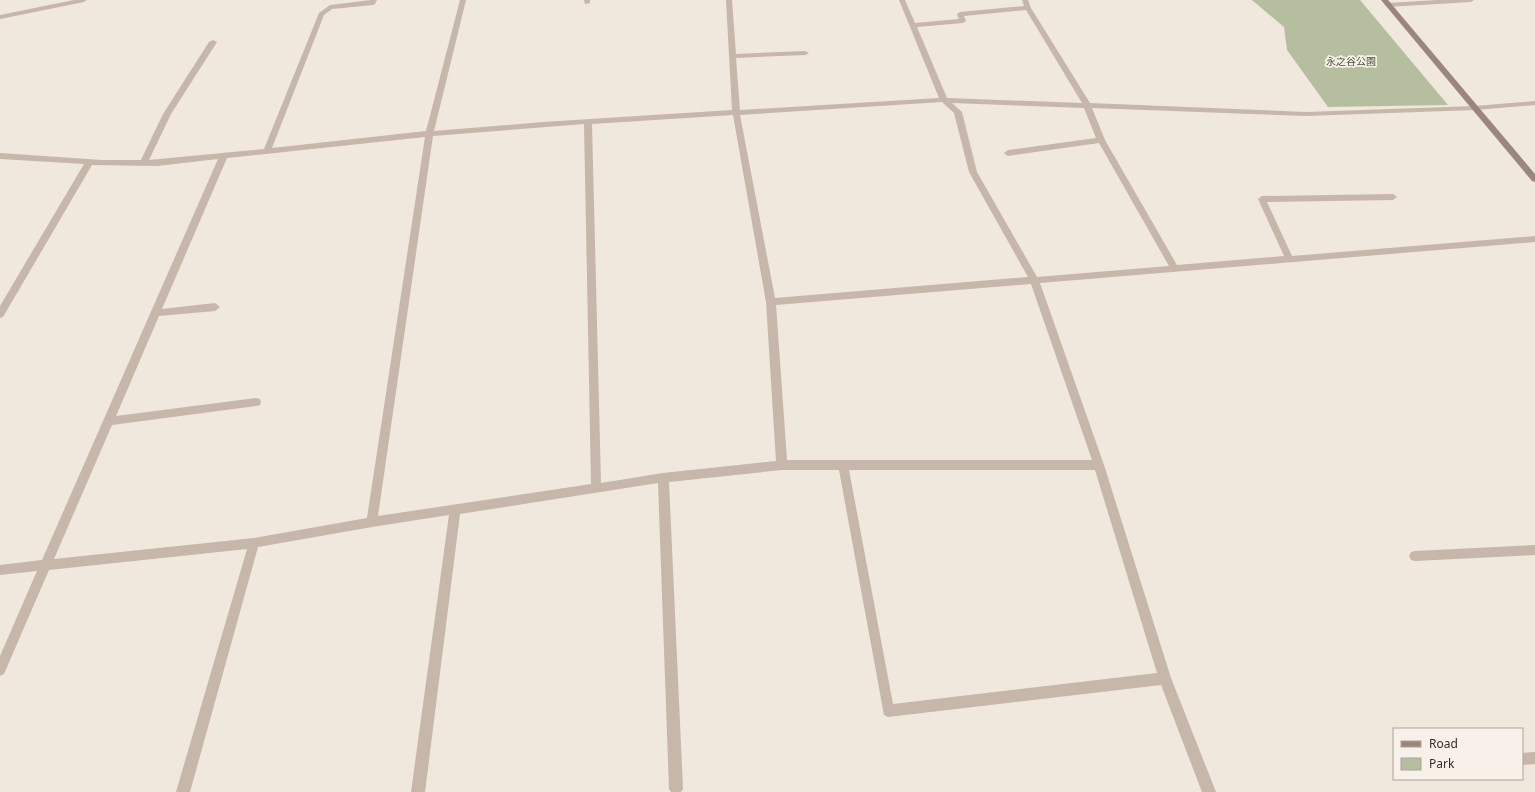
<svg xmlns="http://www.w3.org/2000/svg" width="1535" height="792" font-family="'Noto Sans','Noto Sans JP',sans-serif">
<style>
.green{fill:#b5be9e}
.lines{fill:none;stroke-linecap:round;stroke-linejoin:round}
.street{fill:#c7b6aa;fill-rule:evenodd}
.secondary{fill:#9b867c;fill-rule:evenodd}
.labels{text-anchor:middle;stroke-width:3.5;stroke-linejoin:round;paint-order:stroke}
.far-park-label{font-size:10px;fill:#46522f;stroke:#f8f1e9}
</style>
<rect width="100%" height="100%" fill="#f0e7dd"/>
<!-- green -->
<path class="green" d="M1252 0H1360L1448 105 1328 107 1287 50 1284 27Z"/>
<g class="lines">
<!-- street -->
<path class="street" d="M74 0H87L84 2 0 19V15Z
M371 0H377L375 4 373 5 332 9 324 15 272 148 426 131 460 0H466L434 131 543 122 732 110 726 0H732L736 54 805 51 809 53 805 55 736 58 740 110 939 98 899 0H905L915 23 959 19 957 14 960 12 1024 6 1022 0H1028L1031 8 1090 103 1306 112 1475 106 1535 101V105L1475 110 1306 116 1092 108 1105 140 1177 265 1284 256 1258 199 1262 196 1393 194 1397 197 1393 200 1267 202 1292 256 1535 236V242L1040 283 1104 465 1171 678 1216 792H1202L1161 685 888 717 884 715 839 470H782L669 482 683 789 681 792H671L669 789 658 483 460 514 425 792H411L449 515 372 527 258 547 190 792H176L247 549 49 570 4 674 0 676V656L37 571 0 575V565L42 560 218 159 157 166 92 165 3 317 0 318V306L84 164 0 159V153L102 160H141L163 114 209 42 213 40 217 42 171 114 149 160 264 149 319 13 330 5ZM1026 10 1082 103 947 98 917 27 963 23 966 21 964 16ZM942 102 954 113 969 172 1028 277 775 298 740 115ZM952 103 1084 108 1096 138 1008 150 1004 153 1008 156 1099 143 1169 266 1037 277 977 172 962 112ZM733 115 766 302 776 461 663 473 601 483 592 124ZM584 124 591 484 378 516 433 136ZM425 137 367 518 254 538 54 559 112 425 256 406 260 405 261 402 260 399 256 398 116 416 159 316 215 311 220 307 215 303 162 309 227 158ZM1031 284 1092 460H787L776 305ZM849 470H1095L1157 673 893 704Z
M584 0H590V3L585 4Z
M1437 0H1474L1471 2 1388 7 1385 5 1388 3Z
M1535 545V555L1415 561 1411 560 1409 556 1411 552 1415 551Z
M1535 752V764L1522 765V753Z"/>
<!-- secondary -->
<path class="secondary" d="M1381 0H1388L1535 174V182L1532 181Z"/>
</g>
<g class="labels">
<!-- far-park labels -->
<g class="far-park-label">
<text x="1351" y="65">永之谷公園</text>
</g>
</g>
<!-- legend -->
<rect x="1393" y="728" width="130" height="52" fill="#f8f1e9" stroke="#aaa39c"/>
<rect x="1401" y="741" width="20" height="6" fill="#9b867c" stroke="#aaa39c"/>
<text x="1429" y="748" font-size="12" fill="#352d29">Road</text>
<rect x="1401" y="758" width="20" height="12" fill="#b5be9e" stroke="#aaa39c"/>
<text x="1429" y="768" font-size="12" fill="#352d29">Park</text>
</svg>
